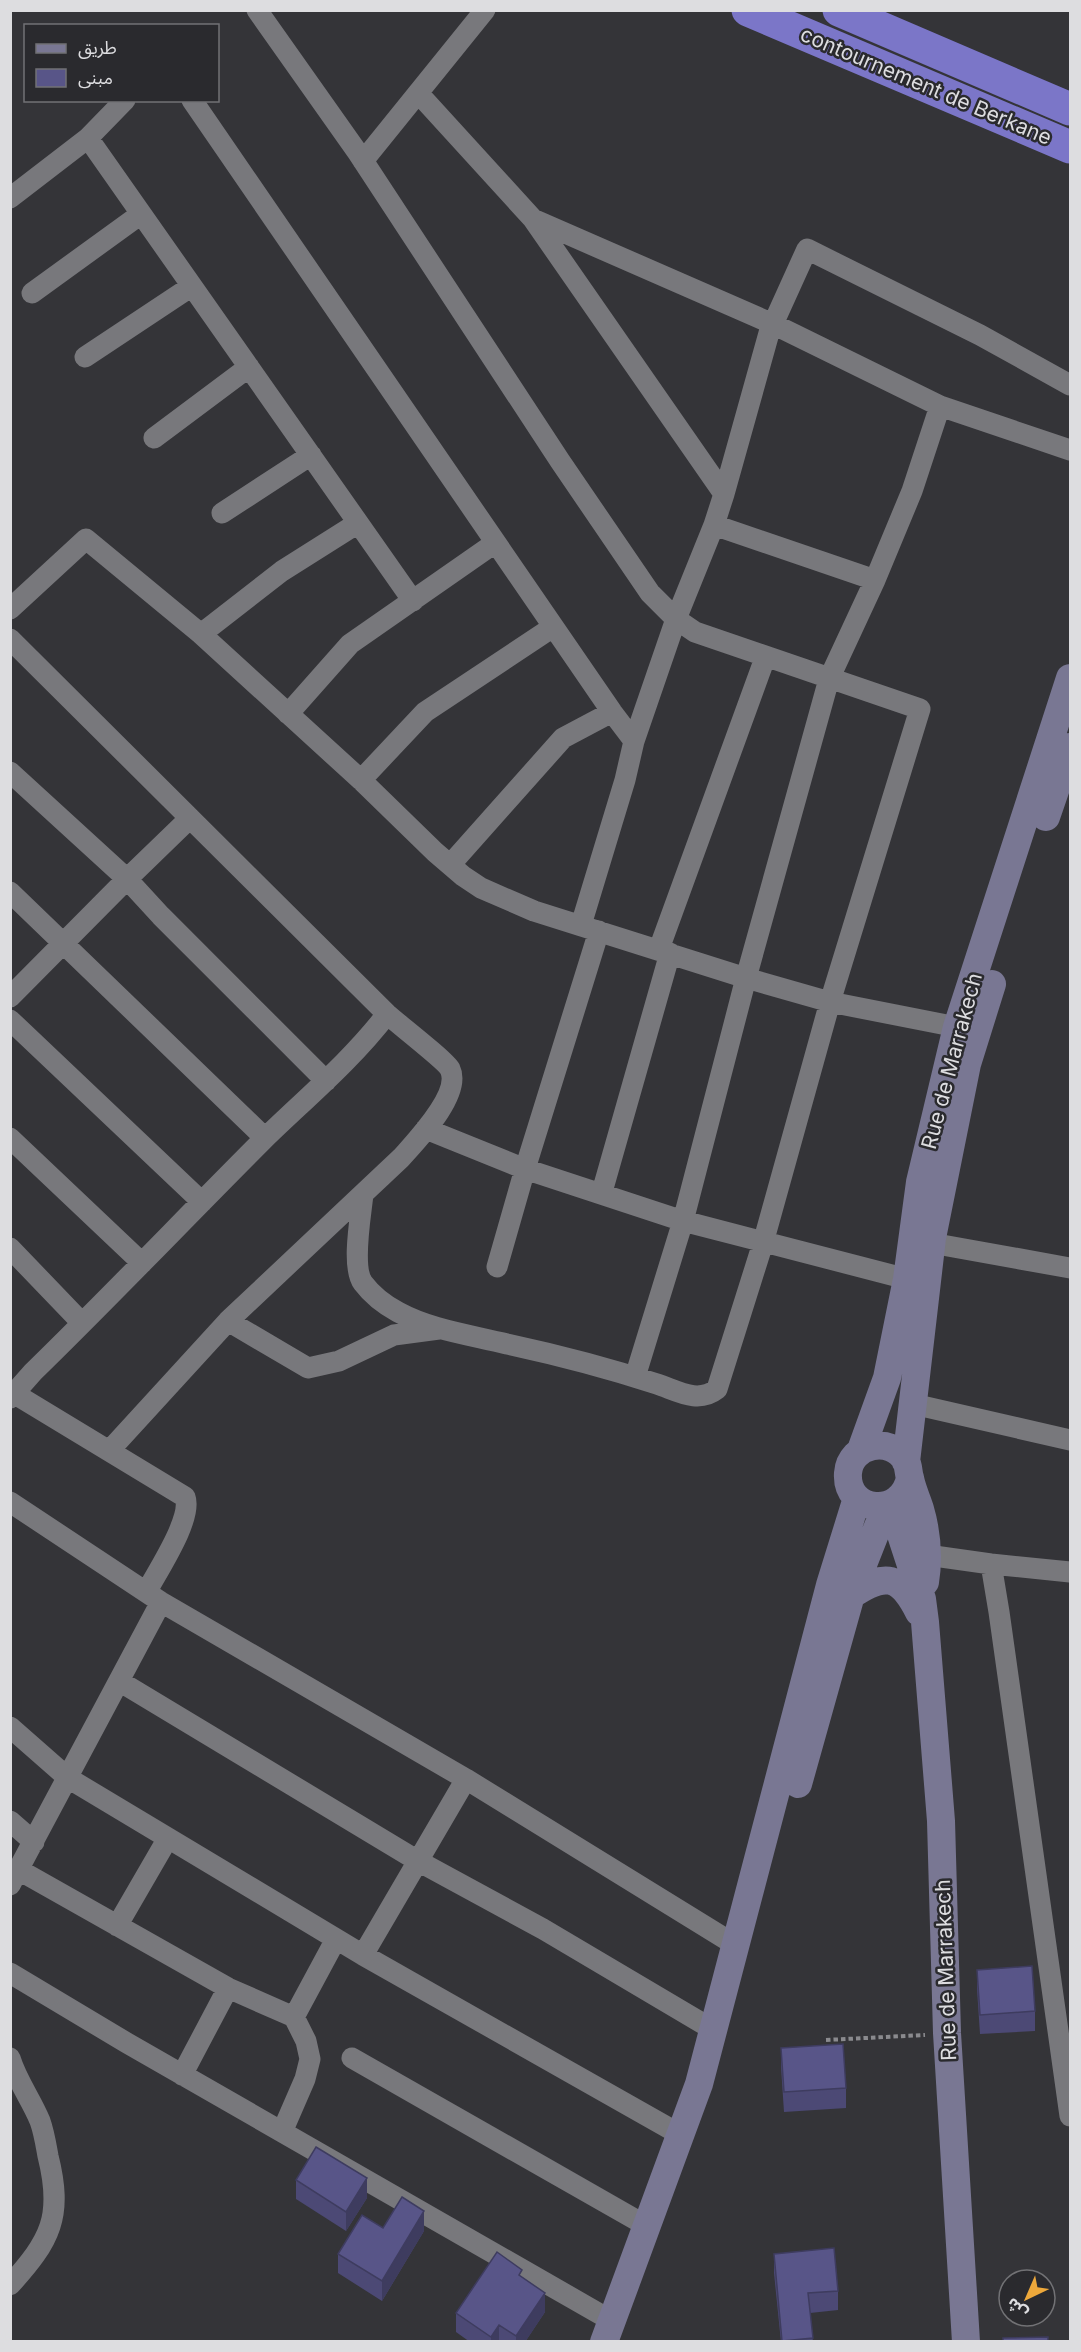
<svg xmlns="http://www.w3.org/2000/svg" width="1081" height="2352" font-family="Inter,'Noto Sans Arabic',sans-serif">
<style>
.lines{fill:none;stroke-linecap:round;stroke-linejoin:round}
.path{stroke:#8a8a8e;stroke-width:4;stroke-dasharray:4.5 3;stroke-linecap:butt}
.street{stroke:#78787c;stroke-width:21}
.secondary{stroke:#797793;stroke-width:28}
.highway{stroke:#7b76c8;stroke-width:33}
.wall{fill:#4c4975}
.shaded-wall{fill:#3e3c5f}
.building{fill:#585588;stroke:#3e3c5f;stroke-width:1.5}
.labels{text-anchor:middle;stroke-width:5;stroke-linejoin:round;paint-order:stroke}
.street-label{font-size:21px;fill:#dddde0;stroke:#2a2a2e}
</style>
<rect width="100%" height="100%" fill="#343438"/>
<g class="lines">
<!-- path -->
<path class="path" d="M826 2040 925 2035"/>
<!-- street -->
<path class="street" d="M257 10 358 153 560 461 650 593 676 619 695 632 920 709 830 1002 763 1243 717 1389C698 1404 678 1391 657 1384 608 1368 558 1355 507 1344 471 1335 431 1330 398 1312 385 1305 372 1295 363 1283 351 1267 361 1215 363 1194
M419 94 533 219 724 494
M192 100 612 712 634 741
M88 138 413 601
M363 161 485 10
M10 198 88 138 125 100
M533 219 773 324 940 406 1070 450
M32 293 141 214
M85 357 192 286
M154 438 249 367
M222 513 311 455
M714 525 875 580
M10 609 86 539 201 634 361 780 435 852 463 876 481 888 534 911 746 978 830 1002 957 1027
M201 634 282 571 358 523
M10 639 387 1014C397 1023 446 1061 450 1069 462 1094 417 1140 401 1158L228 1321 109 1451
M288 714 350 644 495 543
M10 772 127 879 161 916 326 1081
M361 780 425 712 553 627
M450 865 563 738 612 712
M10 892 265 1138
M581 925 625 780 634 741 676 619 714 525 724 494 769 333 807 249 980 335 1070 385
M659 949 765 658
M10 997 127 879 190 818
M10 1020 202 1202
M426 1129 525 1169 683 1221 907 1279
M10 1138 142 1263
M602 1192 670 953
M931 1243 1070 1268
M10 1248 82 1323
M497 1267 525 1169 599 931
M228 1321 308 1368 339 1361 394 1335 439 1329
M635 1377 683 1221 746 978 829 679 875 580 912 491 940 406
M10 1391 185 1497C193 1518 158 1570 147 1591
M10 1398 33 1372C111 1296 186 1217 263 1140 305 1099 351 1061 387 1014
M913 1404 1070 1440
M10 1502 161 1602 466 1779 737 1946
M927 1555 991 1564 1070 1572
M991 1564 999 1612 1070 2116
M119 1681 418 1861 543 1929 712 2029
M10 1727 68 1778 363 1955 681 2135
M10 1821 34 1842
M19 1870 228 1988 294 2017 306 2041 310 2059 305 2079 282 2132
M10 1885 161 1602
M117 1926 168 1838
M363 1955 466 1779
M10 1973 127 2043 612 2321
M294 2017 336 1939
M10 2058C17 2081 31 2099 40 2121 44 2132 46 2145 48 2156 63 2216 51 2240 10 2285
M352 2058 645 2225
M182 2075 228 1988"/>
<!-- secondary -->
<path class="secondary" d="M1046 817 1070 747
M861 1450 887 1378 907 1279 920 1182 957 1027 1070 678
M906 1462 932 1238 967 1064 992 984
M910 1478C902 1519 845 1513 848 1473 850 1444 891 1435 906 1461 909 1467 908 1472 910 1478 912 1489 917 1499 920 1509 927 1533 929 1557 925 1582
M891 1504 922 1599 925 1622 941 1821 947 2033 966 2342
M851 1595C886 1572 900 1575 919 1612
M798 1784 851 1595 886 1506
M604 2342 699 2084 830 1585 857 1498"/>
<!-- highway -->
<path class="highway" d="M748 10 1070 147
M839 10 1070 109"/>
</g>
<!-- wall -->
<path class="wall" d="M977 1970 1035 2011V2031L980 2034 977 1989Z
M781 2048 846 2088V2108L784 2112 781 2067Z
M296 2180 367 2198 346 2231 296 2199Z
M383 2228 424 2231 382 2301 338 2273V2254Z
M774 2254 838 2291V2310L810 2313 813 2342H781L774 2273Z
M545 2312 525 2342H470L456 2332V2313Z"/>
<!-- shaded-wall -->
<path class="shaded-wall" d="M367 2178V2198L346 2231V2212Z
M424 2211V2231L382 2301V2281Z
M545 2293V2312L525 2342H516V2336Z
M499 2325V2342H491V2337Z"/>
<!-- building -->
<path class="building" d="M1032 1966 1035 2011 980 2015 977 1970Z
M843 2044 846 2088 784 2092 781 2048Z
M316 2147 367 2178 346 2212 296 2180Z
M402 2197 424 2211 382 2281 338 2254 362 2215 383 2228Z
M834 2248 838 2291 808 2293 813 2338 782 2341 774 2254Z
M497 2252 522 2270 519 2275 545 2293 516 2336 499 2325 491 2337 456 2313Z
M1048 2337V2342H1003V2338Z"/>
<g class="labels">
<!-- street labels -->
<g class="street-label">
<text transform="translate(926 86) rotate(23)" y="7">contournement de Berkane</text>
<text transform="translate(952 1061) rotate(-75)" y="7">Rue de Marrakech</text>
<text transform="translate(946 1970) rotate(-92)" y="7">Rue de Marrakech</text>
</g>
</g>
<!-- border -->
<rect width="1081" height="2352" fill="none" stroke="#dddde0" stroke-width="24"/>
<!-- legend -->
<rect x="24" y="24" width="195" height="78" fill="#2a2a2e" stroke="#727275" stroke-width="1.5"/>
<rect x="36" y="44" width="30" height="9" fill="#797793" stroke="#727275" stroke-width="1.5"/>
<text x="78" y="54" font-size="18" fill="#dddde0">طريق</text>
<rect x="36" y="69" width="30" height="18" fill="#585588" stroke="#727275" stroke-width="1.5"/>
<text x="78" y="84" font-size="18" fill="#dddde0">مبنى</text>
<!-- north arrow -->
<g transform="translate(1027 2298) rotate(224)"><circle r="28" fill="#2a2a2e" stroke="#727275" stroke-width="1.5"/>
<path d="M0-4.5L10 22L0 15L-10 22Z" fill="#eda83b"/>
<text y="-9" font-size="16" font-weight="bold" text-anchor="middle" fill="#dddde0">ش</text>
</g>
</svg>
